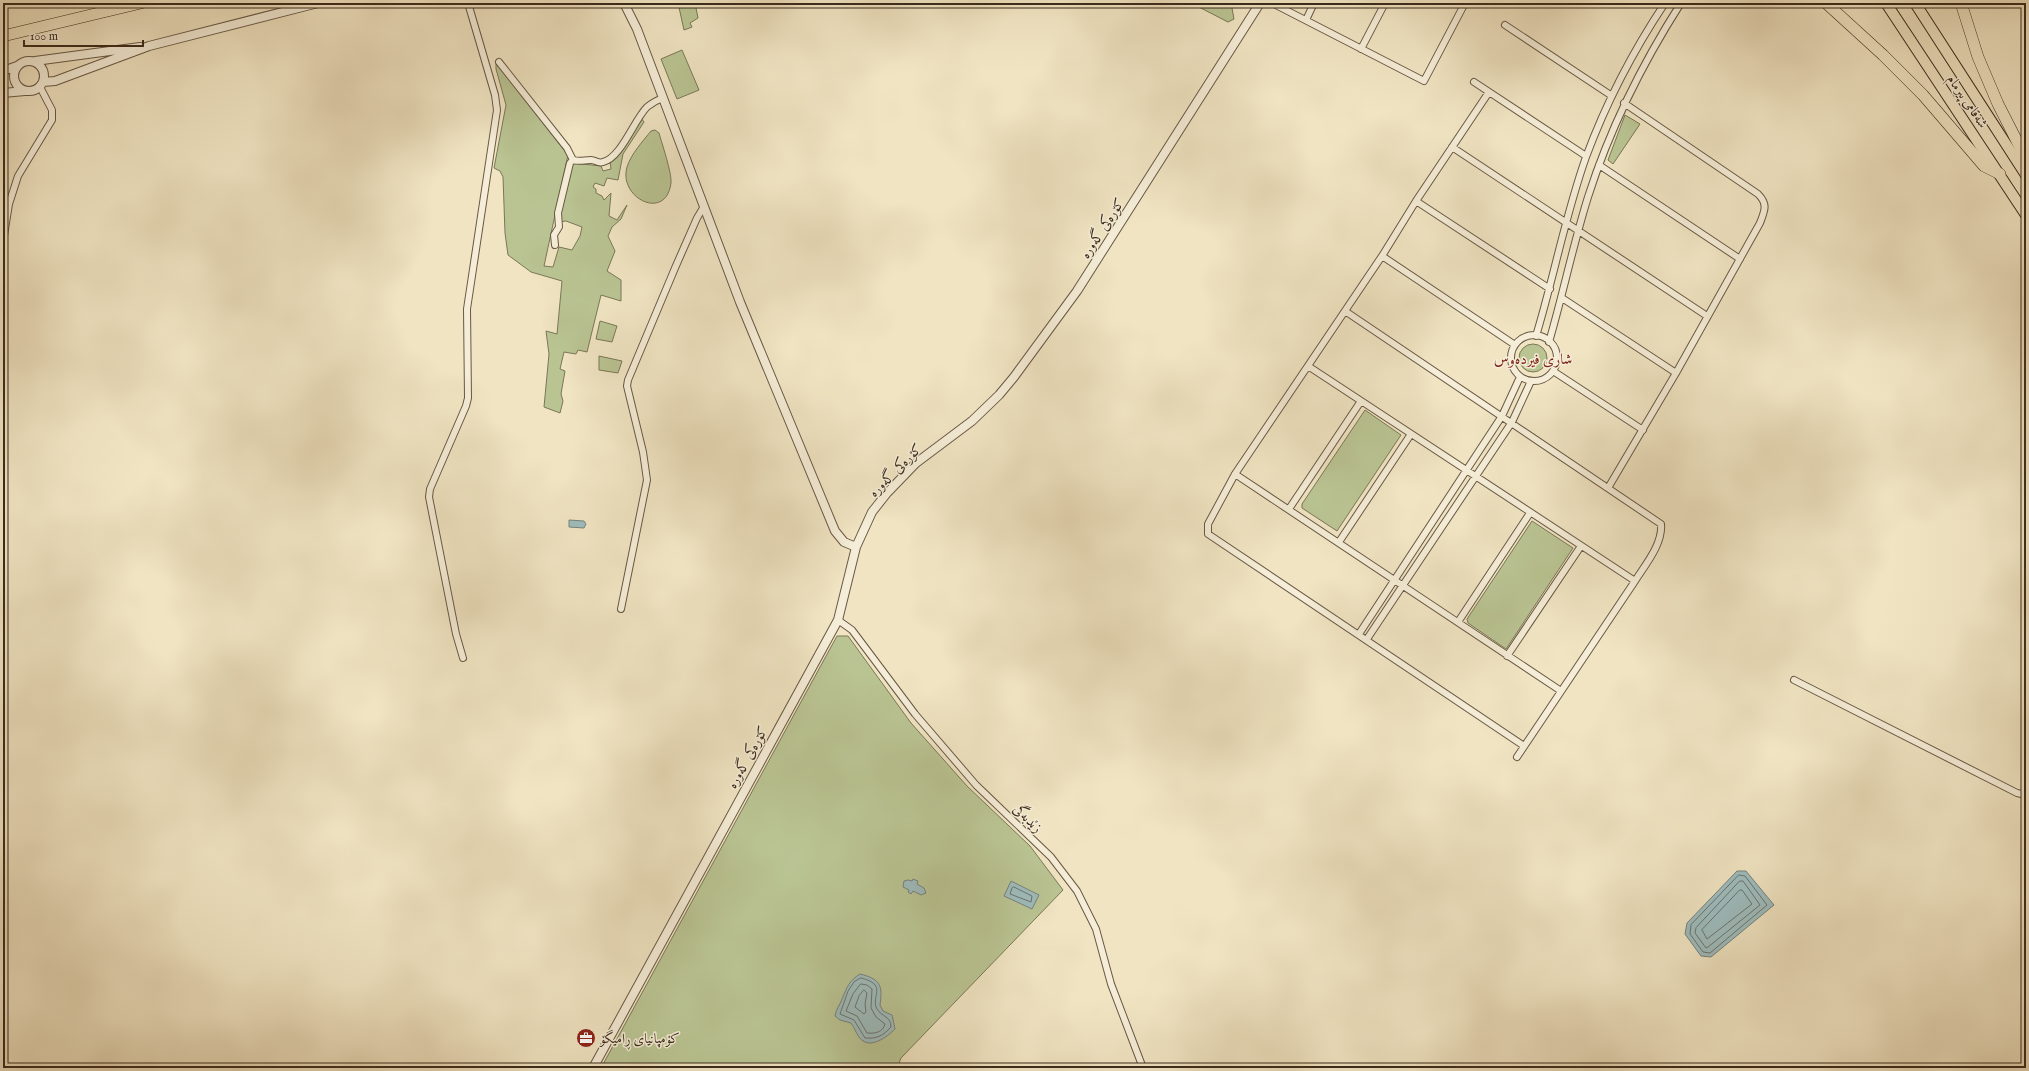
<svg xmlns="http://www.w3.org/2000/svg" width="2029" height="1071" font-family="'IM FELL English',Amiri,serif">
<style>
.green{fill:#bac493;stroke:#7a7757}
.water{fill:#9ebcbd;stroke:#76827c}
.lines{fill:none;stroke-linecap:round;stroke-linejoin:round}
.shore{stroke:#6c736c;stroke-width:1}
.minor-casing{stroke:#685845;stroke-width:8}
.tertiary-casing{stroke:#685845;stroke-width:10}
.trunk-casing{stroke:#3b2a1b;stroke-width:12}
.motorway-casing{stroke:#3b2a1b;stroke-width:12}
.minor{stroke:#f5edd7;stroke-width:6}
.tertiary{stroke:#f5edd7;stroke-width:8}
.trunk{stroke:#f0e4c2;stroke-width:10}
.motorway{stroke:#f0e4c2;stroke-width:11}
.labels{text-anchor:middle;stroke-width:3;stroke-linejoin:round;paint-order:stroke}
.street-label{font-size:14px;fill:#3b2a1b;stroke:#f5edd7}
.poi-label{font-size:14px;fill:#3b2a1b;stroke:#f5edd7;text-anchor:start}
.neighbourhood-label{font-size:15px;fill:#7a1f14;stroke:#f5edd7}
</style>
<rect width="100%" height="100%" fill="#f0e4c2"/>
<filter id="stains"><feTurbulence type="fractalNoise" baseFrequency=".005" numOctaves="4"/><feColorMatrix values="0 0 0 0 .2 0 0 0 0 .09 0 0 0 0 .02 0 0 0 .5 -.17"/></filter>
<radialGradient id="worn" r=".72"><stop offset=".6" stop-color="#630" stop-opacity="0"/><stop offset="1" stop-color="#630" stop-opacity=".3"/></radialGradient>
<!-- green -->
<path class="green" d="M678 3H695L698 18 690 23 692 27 684 30Z
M1191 3H1231L1234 19 1228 22Z
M682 50 699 90 677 99 661 59Z
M496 63 568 155 544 266 553 267 559 247 572 250 580 236 582 227 566 221 559 222 561 204 573 163 601 166 603 171 611 169 610 161 641 118 644 122 623 154 618 180 607 178 604 186 595 183 593 187 596 189V193L602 196 604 200 611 193 609 216 617 220 627 205 621 219 612 227 608 236 615 251 607 271 621 280V301L601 295 587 352 578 350 576 354 564 352 560 369 565 371 561 394 563 401 560 413 544 407 549 354 546 331 557 334 562 281 531 272 508 255 505 233 503 177 500 171 494 168 506 105 496 69Z
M1625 115 1640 124 1613 164 1608 160Z
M655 130 659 133C662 144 672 173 671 183 666 222 618 198 627 167 631 154 643 141 651 131Z
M600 321 617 326 612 342 596 339Z
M1519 358a14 14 0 1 1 28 0a14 14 0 1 1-28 0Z
M599 356 622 361 618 373 599 370Z
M1365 410 1401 435 1337 531 1302 508V504Z
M1532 521 1573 548 1506 649 1468 623 1467 619Z
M837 636H848L911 723 967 786 1030 846 1063 890 901 1058 897 1068H601Z"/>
<!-- water -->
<path class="water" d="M569 520 584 521 586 524 584 528 569 527Z
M1737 871H1746L1774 905 1711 957 1701 956 1685 934 1687 923Z
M913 879 918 881 917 884 924 888 926 893 921 895 913 891 911 894 908 892 909 890 903 887 904 881 908 880 912 881Z
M1011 881 1039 895 1032 909 1004 896Z
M860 974C880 979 883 985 880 1005L883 1011 892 1015 895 1029C887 1037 869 1051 859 1037 856 1033 854 1027 851 1023L840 1020 835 1016C836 1009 840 1005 842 999 847 987 849 981 860 974Z"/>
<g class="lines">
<!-- shore -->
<path class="shore" d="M1739 875 1745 876 1767 905 1710 953 1703 952 1690 934 1691 925Z
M1740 881H1743L1760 905 1708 947 1706 948 1695 933 1696 928Z
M1014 887 1032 896 1031 902 1010 894 1012 888Z
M1740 890H1742L1752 904 1707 939 1702 930Z
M861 978C889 985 870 996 877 1009 882 1017 891 1016 891 1027 883 1036 876 1039 865 1038L854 1020 840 1014 848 991 854 982Z
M861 984 867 985 872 989 871 1008 876 1017 885 1024C883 1032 875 1034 867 1033L857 1016 846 1011 853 994Z
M864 990 867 993 865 1004 866 1012 864 1014 855 1007 859 996Z"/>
<!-- minor casing -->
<g class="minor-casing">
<path id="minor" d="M1276 5 1424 81 1465 3
M1306 20 1314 3
M1505 25 1612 96
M1361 49 1385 3
M499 62 567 148 573 160
M1474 82 1586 156
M1489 92 1416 201 1382 256 1235 474 1208 524V534L1524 746
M1452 147 1707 316
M1599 165 1740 259
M1416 201 1550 289
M3 242 9 204 18 176 52 120V110L40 87
M555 245 554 235 559 227 558 213 570 163 573 160C580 162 584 160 591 160 596 160 598 164 603 162 621 158 634 120 647 107 652 103 657 100 663 98
M1382 256 1515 345
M1562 298 1676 373
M1345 311 1661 524C1663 544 1645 565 1635 581L1517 757
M1511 358a23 23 0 1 1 46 0a23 23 0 1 1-46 0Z
M1536 336C1554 277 1565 216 1586 157 1606 103 1633 51 1665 3
M1549 342C1563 294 1573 245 1588 197 1610 128 1642 64 1681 3
M1308 366 1635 581
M1553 371 1643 430
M1235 474 1561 691
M1608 488 1676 373 1760 223C1765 210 1768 204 1758 194L1624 103
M1289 509 1361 401
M1339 542 1411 434
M621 609 647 480 643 452 627 386 628 380 675 268 697 218 703 208
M838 620 852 630 915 714 976 785 1051 857 1077 891 1096 929 1111 984 1143 1068
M1458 622 1530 513
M1359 634 1502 416 1520 377
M1367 639 1512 422 1531 381
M1507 656 1581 546
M463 658 456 634 429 497 430 489 466 406 468 398 467 309 497 110 495 95 468 3
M1794 680 2017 793 2026 795"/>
</g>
<!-- tertiary casing -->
<g class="tertiary-casing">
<path id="tertiary" d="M624 3 637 29 740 302 835 531 844 542 856 547
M14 76a15 15 0 1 1 30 0a15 15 0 1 1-30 0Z
M35 61 140 47
M3 71 17 66
M43 82 55 81 149 46 318 3
M3 93 25 91
M593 1068 838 620 856 547 872 512 887 493 916 463 972 421 999 395 1014 377 1077 291 1260 3"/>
</g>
<!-- trunk casing -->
<g class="trunk-casing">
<path id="trunk" d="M1886 3 2026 215
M1915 3 2026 175"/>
</g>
<!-- motorway casing -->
<g class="motorway-casing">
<path id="motorway" d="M1826 3 1883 55 1923 95 1984 166 2000 174
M1961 3 1978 57 1998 104 2024 155 2026 175
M3 36 141 3"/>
</g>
<!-- minor -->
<use href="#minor" class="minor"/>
<!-- tertiary -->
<use href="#tertiary" class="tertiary"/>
<!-- trunk -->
<use href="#trunk" class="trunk"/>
<!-- motorway -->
<use href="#motorway" class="motorway"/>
</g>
<!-- icons -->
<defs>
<g id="office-disc" transform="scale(1)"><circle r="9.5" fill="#8f2418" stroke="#f5edd7"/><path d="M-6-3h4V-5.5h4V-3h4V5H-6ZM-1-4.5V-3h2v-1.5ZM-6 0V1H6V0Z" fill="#fff"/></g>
</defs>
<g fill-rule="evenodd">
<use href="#office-disc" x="586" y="1038"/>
</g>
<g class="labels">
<!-- street labels -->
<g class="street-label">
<text transform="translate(1968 101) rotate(56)" y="5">شەقامی پیرمام</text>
<text transform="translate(1102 228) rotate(-57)" y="5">کۆرەکی گەورە</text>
<text transform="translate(895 470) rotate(-45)" y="5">کۆرەکی گەورە</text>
<text transform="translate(747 757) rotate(-61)" y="5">کۆرەکی گەورە</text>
<text transform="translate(1028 818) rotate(44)" y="5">زێدبەگی</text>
</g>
<!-- poi labels -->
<g class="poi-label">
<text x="600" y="1043">کۆمپانیای ڕامیگۆ</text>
</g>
<!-- neighbourhood labels -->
<g class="neighbourhood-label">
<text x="1533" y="364">شاری فیردەوس</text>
</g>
</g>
<!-- margin -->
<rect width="2029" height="1071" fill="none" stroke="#f0e4c2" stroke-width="16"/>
<rect x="4" y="4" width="2021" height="1063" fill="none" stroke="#3b2a1b" stroke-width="2"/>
<rect x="8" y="8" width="2013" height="1055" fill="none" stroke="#3b2a1b"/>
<!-- scale -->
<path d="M24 40v6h119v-6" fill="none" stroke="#3b2a1b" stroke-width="2"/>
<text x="30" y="40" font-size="12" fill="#3b2a1b" stroke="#f5edd7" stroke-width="3" paint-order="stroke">100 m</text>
<rect width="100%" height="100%" filter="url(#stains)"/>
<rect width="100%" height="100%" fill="url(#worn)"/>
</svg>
